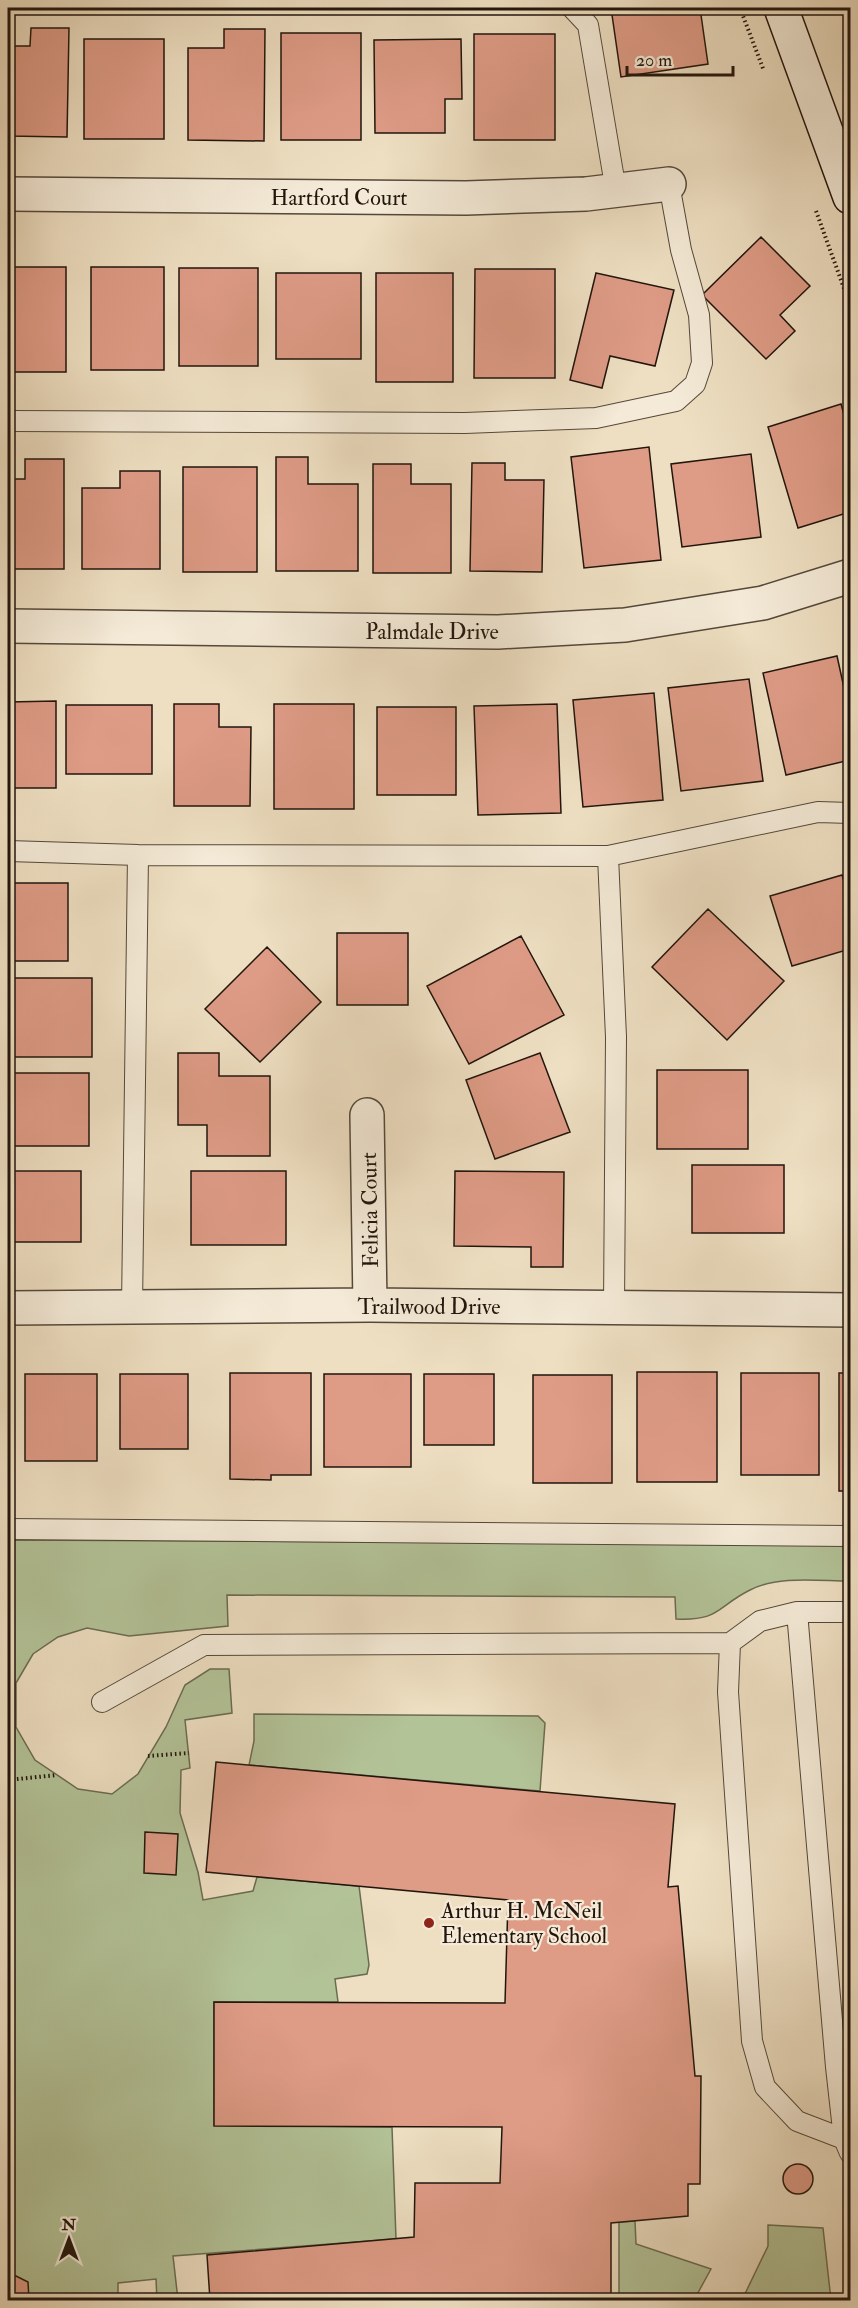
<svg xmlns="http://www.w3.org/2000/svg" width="858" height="2308" font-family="'IM FELL Double Pica',serif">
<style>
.green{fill:#b3c398;stroke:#6a6c52;stroke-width:1.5}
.building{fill:#de9b86;stroke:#21150c;stroke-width:1.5}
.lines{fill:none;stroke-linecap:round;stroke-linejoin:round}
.service-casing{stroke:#54483a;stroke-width:22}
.minor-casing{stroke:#54483a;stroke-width:36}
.secondary-casing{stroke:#21150c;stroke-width:36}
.path{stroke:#21150c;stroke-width:4;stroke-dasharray:1.5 3;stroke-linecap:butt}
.service{stroke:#f4ead7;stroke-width:20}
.minor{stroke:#f4ead7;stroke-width:33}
.secondary{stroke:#f4ead7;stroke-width:33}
.poi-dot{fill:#8f2418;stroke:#f4ead7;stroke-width:2}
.labels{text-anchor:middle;stroke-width:4.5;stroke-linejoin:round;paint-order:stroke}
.street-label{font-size:22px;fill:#21150c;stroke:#f4ead7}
.poi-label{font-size:22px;fill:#21150c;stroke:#f4ead7;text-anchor:start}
</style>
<rect width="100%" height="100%" fill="#eedfc2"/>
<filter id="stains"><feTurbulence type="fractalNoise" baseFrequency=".00333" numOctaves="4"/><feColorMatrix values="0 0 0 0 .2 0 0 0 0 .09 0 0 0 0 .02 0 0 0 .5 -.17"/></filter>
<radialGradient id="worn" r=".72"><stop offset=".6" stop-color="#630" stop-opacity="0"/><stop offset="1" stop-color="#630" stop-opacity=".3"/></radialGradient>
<!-- green -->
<path class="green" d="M8 1540 850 1544V1581C819 1581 779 1575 750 1590 716 1607 720 1621 676 1619L675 1597 227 1595 228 1626 129 1636 87 1628 58 1637 33 1654 16 1683V1727L35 1760 78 1789 112 1794 138 1774 166 1727 185 1685 210 1669H229L232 1713 185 1720 190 1768 181 1770 180 1813 198 1872 203 1900 253 1891 257 1877 359 1886 369 1965 367 1974 335 1979 338 2002H214V2125L392 2127 396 2239 173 2256 178 2300H157L156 2279 118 2283V2300H8Z
M254 1714 538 1716 545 1723 540 1791 249 1765 254 1741Z
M635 2221 636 2244 711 2269 694 2300H619V2222Z
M768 2225 823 2228 831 2300H742L768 2246Z"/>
<!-- building -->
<path class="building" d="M611 8H700L708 64 621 77Z
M31 28H69L67 137 8 136V46H30Z
M224 29H265L264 141 188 140V48H224Z
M281 33H361V140H281Z
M474 34H555V140H474Z
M84 39H164V139H84Z
M461 39 462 99H445V133H375L374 40Z
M761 237 810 286 780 315 795 331 766 359 702 295Z
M8 267H66V372H8Z
M91 267H164V370H91Z
M179 268H258V366H179Z
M475 269H555V378H474Z
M276 273H361V359H276Z
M376 273H453V382H376Z
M596 273 674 290 655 366 610 356 602 388 570 380Z
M841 404 850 436V512L798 528 768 427Z
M649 447 661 560 584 568 571 457Z
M751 454 761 537 682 547 671 464Z
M276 457H308V484H358V571H276Z
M25 459H64V569H8V479H25Z
M472 463H505V480H544L542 572 470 571Z
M373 464H411V484H451V573H373Z
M183 467H257V572H183Z
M120 471H160V569H82V488H120Z
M837 656 850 715V760L786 775 763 673Z
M749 679 763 781 681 791 668 688Z
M654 693 663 800 583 807 573 700Z
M56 701V788H8V702Z
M174 704H219V727H251L250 806H174Z
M274 704H354V809H274Z
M557 704 561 813 478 815 474 706Z
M66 705H152V774H66Z
M377 707H456V795H377Z
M842 875 850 901V949L792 966 770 896Z
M8 883H68V961H8Z
M708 909 784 981 727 1040 652 967Z
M337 933H408V1005H337Z
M521 936 564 1015 469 1064 427 986Z
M267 947 321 1002 260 1062 205 1009Z
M8 978H92V1057H8Z
M178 1053H219V1076H270V1156H207V1125H178Z
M540 1053 570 1132 495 1159 466 1080Z
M657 1070H748V1149H657Z
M8 1073H89V1146H8Z
M692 1165H784V1233H692Z
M8 1171H81V1242H8Z
M191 1171H286V1245H191Z
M455 1171 564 1172 563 1267H531V1247L454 1246Z
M637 1372H717V1482H637Z
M230 1373H311V1475H271V1480L230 1479Z
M741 1373H819V1475H741Z
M839 1373H850V1491H839Z
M25 1374H97V1461H25Z
M120 1374H188V1449H120Z
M324 1374H411V1467H324Z
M424 1374H494V1445H424Z
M533 1375H612V1483H533Z
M216 1762 675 1804 668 1887 678 1886 695 2076H701L700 2184H688V2216L611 2223V2300H210L207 2255 414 2237 415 2183H500L502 2127 214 2126V2002L505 2003 508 1900 206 1872Z
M145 1832 178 1834 176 1875 144 1873Z
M783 2179a15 15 0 1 1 30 0a15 15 0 1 1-30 0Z
M8 2272 28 2282 29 2300H8Z"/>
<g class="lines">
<!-- service casing -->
<g class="service-casing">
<path id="service" d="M572 8 588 25 616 191
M8 421 465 423 596 418 676 401 695 384 702 363 699 315 681 250 669 184
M8 851 138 855 608 856 818 812 850 813
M608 856 616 1037 614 1307
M132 1307 138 855
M8 1529 850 1536
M797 1612 836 2067 844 2139 850 2153
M102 1702 204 1645 730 1643
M844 2139 797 2121 765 2087 752 2041 728 1692 730 1643 760 1621 797 1612H850"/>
</g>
<!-- minor casing -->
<g class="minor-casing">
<path id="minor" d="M8 194 466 198 586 194 669 184
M8 626 498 632 625 625 763 603 850 576
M367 1115 370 1305
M8 1308 370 1305 850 1310"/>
</g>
<!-- secondary casing -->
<g class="secondary-casing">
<path id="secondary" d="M781 8 850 197"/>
</g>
<!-- path -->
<path class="path" d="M740 8 764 71
M816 211 850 305
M148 1756 189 1753
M8 1780 57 1775"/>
<!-- service -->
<use href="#service" class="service"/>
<!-- minor -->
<use href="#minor" class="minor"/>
<!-- secondary -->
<use href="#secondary" class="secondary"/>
</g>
<!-- markers -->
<circle class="poi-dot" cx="429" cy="1923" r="6"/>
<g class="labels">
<!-- street labels -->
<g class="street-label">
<text x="339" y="205">Hartford Court</text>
<text x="432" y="639">Palmdale Drive</text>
<text transform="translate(369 1210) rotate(-91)" y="8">Felicia Court</text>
<text x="429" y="1314">Trailwood Drive</text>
</g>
<!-- poi labels -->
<g class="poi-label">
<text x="441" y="1918">Arthur H. McNeil<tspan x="441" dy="25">Elementary School</tspan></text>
</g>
</g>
<!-- margin -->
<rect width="858" height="2308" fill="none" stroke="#eedfc2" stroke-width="30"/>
<rect x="9" y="9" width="840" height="2290" fill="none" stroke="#21150c" stroke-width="3"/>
<rect x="15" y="15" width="828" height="2278" fill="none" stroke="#21150c" stroke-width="1.5"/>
<!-- north arrow -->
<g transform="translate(69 2239)" stroke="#f4ead7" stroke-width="4.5" paint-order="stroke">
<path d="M0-4.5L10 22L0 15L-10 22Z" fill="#21150c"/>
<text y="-9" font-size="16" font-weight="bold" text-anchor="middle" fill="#21150c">N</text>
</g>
<!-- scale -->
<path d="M627 66v9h106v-9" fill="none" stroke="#21150c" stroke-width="3"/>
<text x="636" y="66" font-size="18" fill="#21150c" stroke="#f4ead7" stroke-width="4.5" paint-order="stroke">20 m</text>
<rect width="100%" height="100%" filter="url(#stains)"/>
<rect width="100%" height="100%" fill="url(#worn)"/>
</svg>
